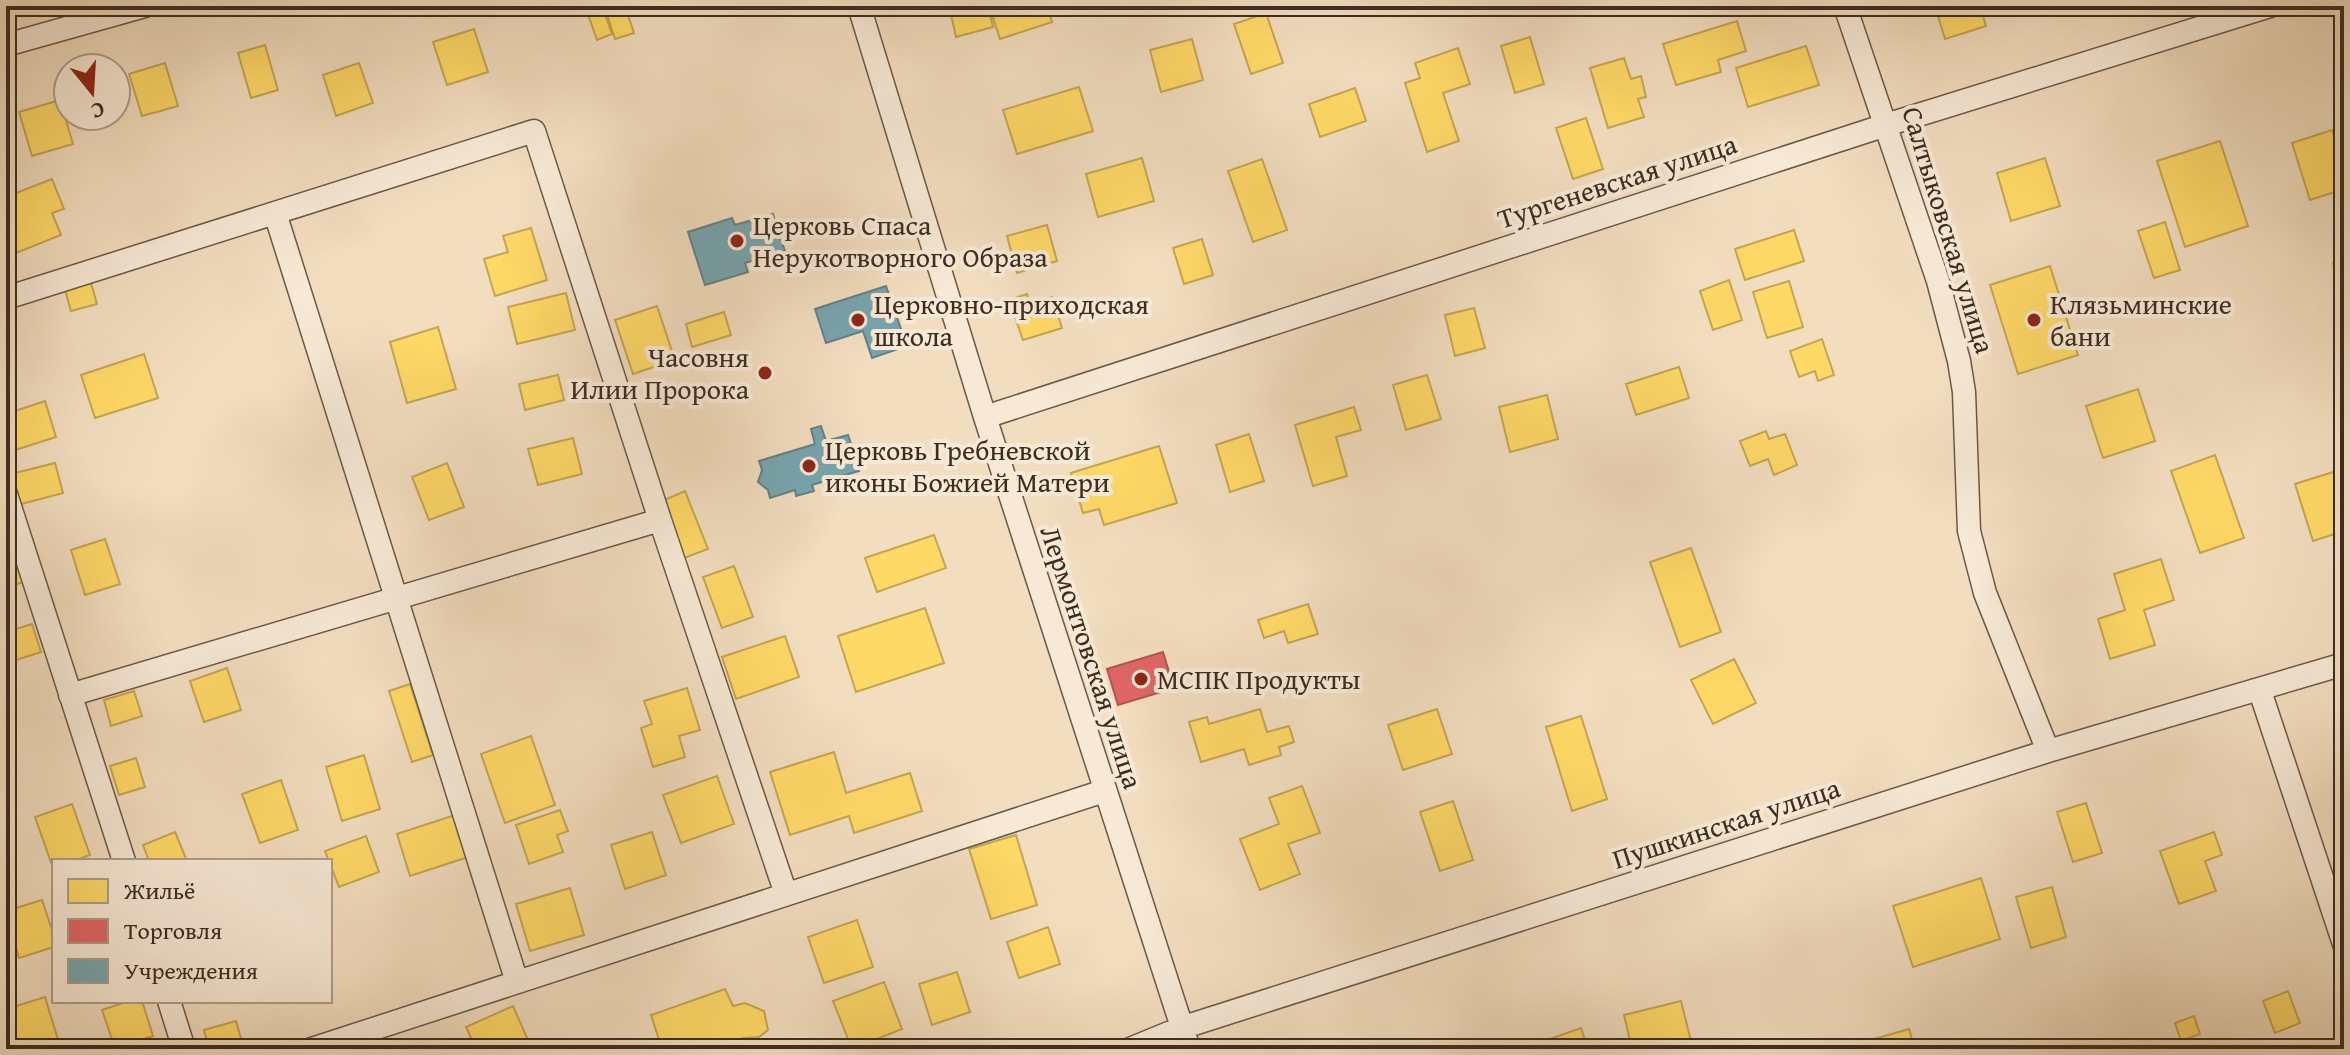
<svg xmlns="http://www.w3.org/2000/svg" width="2350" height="1055" font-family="'Gentium Book Plus',serif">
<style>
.homes{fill:#ffd966;stroke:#c4a551;stroke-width:2}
.shops{fill:#e06666;stroke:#af5551;stroke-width:2}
.public{fill:#76a5af;stroke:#658184;stroke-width:2}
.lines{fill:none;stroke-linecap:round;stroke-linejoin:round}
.minor-casing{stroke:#6a5948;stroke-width:25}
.minor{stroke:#f7e9d5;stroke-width:22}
.poi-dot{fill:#8f2418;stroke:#f7e9d5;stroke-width:3}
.labels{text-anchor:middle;stroke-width:8;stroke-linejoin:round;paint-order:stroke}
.street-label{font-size:28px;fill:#3c2d21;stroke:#f7e9d5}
.poi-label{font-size:28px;fill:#3c2d21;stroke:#f7e9d5;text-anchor:start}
</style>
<rect width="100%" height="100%" fill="#f2ddbf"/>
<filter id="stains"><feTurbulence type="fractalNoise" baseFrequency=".0025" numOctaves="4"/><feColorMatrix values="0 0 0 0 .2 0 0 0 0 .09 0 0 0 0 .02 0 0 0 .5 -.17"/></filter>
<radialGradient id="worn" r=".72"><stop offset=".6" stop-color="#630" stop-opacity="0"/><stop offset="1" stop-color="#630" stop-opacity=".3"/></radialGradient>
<!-- homes -->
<path class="homes" d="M585 6H602L612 34 597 40Z
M604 6H625L634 33 615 39Z
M905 6H936V7L909 16Z
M967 6H988L993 27 956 37 950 10Z
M989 6H1047L1052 22 1000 39Z
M1935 6H1980L1986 26 1945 39Z
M1266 13 1283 63 1251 74 1234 24Z
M1737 21 1746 51 1718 60 1721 72 1676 85 1663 44Z
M474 29 488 72 447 85 433 42Z
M1530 37 1544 84 1515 93 1501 46Z
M1192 39 1203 80 1161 92 1150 50Z
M265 45 278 90 251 98 238 53Z
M1806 46 1819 85 1748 107 1736 68Z
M1458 48 1470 84 1443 93 1459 141 1427 152 1405 83 1420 78 1415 63Z
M1624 58 1631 79 1641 76 1646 97 1638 99 1644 117 1608 128 1590 68Z
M165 63 178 106 142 116 129 74Z
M359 63 373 103 336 116 323 75Z
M1079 87 1093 131 1017 154 1003 110Z
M1355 88 1366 121 1320 137 1309 104Z
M60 100 73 144 32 156 19 112Z
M1586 118 1603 169 1573 179 1556 128Z
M2332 130 2344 169V189L2310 200 2292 143Z
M2220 141 2248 226 2185 247 2157 161Z
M1142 158 1154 201 1098 217 1086 174Z
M2045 158 2060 206 2011 221 1997 173Z
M1262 159 1287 230 1253 242 1228 171Z
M52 179 64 209 52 213 61 235 16 253 6 227V197Z
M2165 222 2180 270 2154 278 2138 231Z
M1047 225 1057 261 1017 273 1007 236Z
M531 228 547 280 495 296 484 259 508 252 503 236Z
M1794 230 1804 261 1745 280 1735 249Z
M1202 239 1213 275 1184 284 1173 248Z
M2344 259V298L2333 263Z
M2050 266 2078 355 2018 374 1990 285Z
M1729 280 1742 320 1713 330 1700 291Z
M1789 281 1803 327 1767 338 1753 292Z
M91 283 97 304 71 311 65 290Z
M566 293 575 330 517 344 508 307Z
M1027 294 1030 304 1052 297 1062 328 1023 340 1009 300Z
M657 306 675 360 633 374 615 320Z
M1474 308 1485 348 1455 356 1445 315Z
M724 312 731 335 692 347 686 324Z
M438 327 456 389 407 403 390 342Z
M1822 339 1834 375 1818 381 1815 371 1799 377 1790 351Z
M144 354 158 398 95 418 81 375Z
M1679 367 1689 398 1636 415 1626 384Z
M558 375 564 400 525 410 519 384Z
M1427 375 1441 419 1406 430 1393 385Z
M2138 389 2155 441 2103 458 2086 406Z
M1547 395 1558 439 1510 452 1499 407Z
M45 401 56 437 12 451 6 433V414Z
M1354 407 1361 430 1336 437 1347 476 1313 486 1295 425Z
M1766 431 1769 439 1785 434 1797 465 1774 475 1768 459 1750 466 1740 441Z
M1249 434 1264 481 1230 492 1216 445Z
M573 438 582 474 538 485 528 449Z
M1159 446 1177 503 1104 525 1099 509 1083 513 1071 473Z
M2215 455 2244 538 2200 553 2171 471Z
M55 463 63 493 18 505 11 474Z
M447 463 464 507 429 520 412 477Z
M2333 472 2344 507V531L2313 541 2295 484Z
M685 491 708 549 684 558 662 501Z
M934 535 946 568 877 592 865 558Z
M105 539 120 584 85 595 71 550Z
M1691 548 1721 632 1680 647 1650 562Z
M12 551 23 582 6 588V553Z
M2161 559 2174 600 2144 610 2155 645 2110 659 2098 619 2125 610 2114 574Z
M734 566 753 617 722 628 703 577Z
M1308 604 1318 634 1288 643 1284 631 1264 638 1258 620Z
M925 608 944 663 856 692 838 636Z
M32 624 41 652 7 663 6 632Z
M785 636 799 677 736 699 722 657Z
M1734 659 1756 703 1713 724 1691 680Z
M227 668 241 710 204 722 190 681Z
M410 684 433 755 412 762 389 691Z
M687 688 700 730 679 736 685 757 653 767 641 728 652 724 644 701Z
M134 691 142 716 111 726 104 700Z
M1260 709 1267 732 1289 726 1294 742 1279 747 1281 755 1249 765 1244 749 1201 762 1189 722 1207 717 1209 724Z
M1437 709 1452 754 1403 770 1388 725Z
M1581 716 1607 799 1572 811 1546 727Z
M531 736 555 805 505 823 481 754Z
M834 752 846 793 910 773 922 811 854 833 849 816 790 835 770 772Z
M364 755 380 809 342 821 326 767Z
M136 758 145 787 119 795 110 766Z
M717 776 734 824 681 843 663 795Z
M281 780 298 830 260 843 242 794Z
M1302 786 1320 833 1288 844 1300 874 1260 890 1240 839 1279 824 1269 798Z
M1453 801 1473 860 1440 871 1420 812Z
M2086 803 2102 853 2073 862 2057 812Z
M72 804 90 855 74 861H54L53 868 35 817Z
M560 810 568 831 557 835 563 852 529 864 516 825Z
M455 815 468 857 410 876 397 834Z
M175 832 187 861H149L143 845Z
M652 832 666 875 625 889 611 845Z
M2214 832 2222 855 2205 861 2216 891 2179 904 2160 851Z
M1016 835 1037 905 991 919 969 849Z
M366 836 379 872 339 887 325 851Z
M1981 878 2000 939 1913 967 1893 906Z
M2052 887 2066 937 2031 948 2016 897Z
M570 888 584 935 530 951 516 904Z
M42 900 54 936V947L19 958 6 911Z
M857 920 873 967 824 983 808 937Z
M1048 927 1060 964 1019 978 1007 942Z
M957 972 970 1012 932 1025 919 984Z
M884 982 902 1029 852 1049 833 1001Z
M725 989 733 1006 745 1003 764 1011 768 1030 759 1037 743 1038 725 1045V1049H662L651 1015Z
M2288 991 2300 1023 2275 1033 2263 1001Z
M45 997 59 1043 39 1049H19L7 1009Z
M129 1001H142L153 1036 115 1048 102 1010Z
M1681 1001 1693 1049H1632L1624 1015Z
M513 1006 532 1049H476L466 1027Z
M2194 1016 2200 1034 2181 1041 2175 1023Z
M236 1021 244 1049H209L204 1030Z
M1581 1028 1588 1049H1540L1538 1043Z
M1909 1029 1915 1049H1877L1874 1039Z"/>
<!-- shops -->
<path class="shops" d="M1163 652 1174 688 1118 705 1107 669Z"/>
<!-- public -->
<path class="public" d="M773 214 785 251 745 263 748 272 705 285 688 232 732 218 735 225Z
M886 286 907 346 872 358 863 331 826 343 815 309Z
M821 426 826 441 848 435 852 447 861 444 864 456 855 459 859 471 838 477 842 492 833 495 828 480 812 485 814 491 796 496 795 490 770 498 768 490 758 482 762 470 759 461 815 444 811 429Z"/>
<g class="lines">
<!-- minor casing -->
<g class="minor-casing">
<path id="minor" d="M859 6 985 417 1189 1049
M1845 6 1938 281 1959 361 1964 392 1969 531 1985 593 2048 751
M6 45 145 6
M275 213 517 982
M6 298 534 131 660 520 786 894
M985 417 1886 125 2270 6
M6 494 124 861
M2260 691 2344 944
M70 695 660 520
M169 1001 184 1049
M312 1049 1104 791
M1130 1049 1181 1028 2048 751 2344 664"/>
</g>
<!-- minor -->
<use href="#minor" class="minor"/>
</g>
<!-- markers -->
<g class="poi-dot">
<circle cx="737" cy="241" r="8"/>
<circle cx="858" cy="320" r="8"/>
<circle cx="2034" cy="320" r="8"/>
<circle cx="765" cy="373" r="8"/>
<circle cx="809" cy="466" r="8"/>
<circle cx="1141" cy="679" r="8"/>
</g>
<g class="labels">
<!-- street labels -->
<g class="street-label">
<text transform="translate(1617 181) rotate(-18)" y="10">Тургеневская улица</text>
<text transform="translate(1949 230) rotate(73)" y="10">Салтыковская улица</text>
<text transform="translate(1092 657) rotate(72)" y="10">Лермонтовская улица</text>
<text transform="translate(1726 823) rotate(-18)" y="10">Пушкинская улица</text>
</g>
<!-- poi labels -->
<g class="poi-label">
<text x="753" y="235">Церковь Спаса<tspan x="753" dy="32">Нерукотворного Образа</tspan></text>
<text x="874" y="314">Церковно-приходская<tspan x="874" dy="32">школа</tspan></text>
<text x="2050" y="314">Клязьминские<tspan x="2050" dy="32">бани</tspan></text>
<text x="749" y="367" text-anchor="end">Часовня<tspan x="749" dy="32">Илии Пророка</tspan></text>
<text x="825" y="460">Церковь Гребневской<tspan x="825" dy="32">иконы Божией Матери</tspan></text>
<text x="1157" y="689">МСПК Продукты</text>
</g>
</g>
<!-- margin -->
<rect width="2350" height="1055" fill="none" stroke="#f2ddbf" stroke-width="32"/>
<rect x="8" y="8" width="2334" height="1039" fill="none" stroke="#3c2d21" stroke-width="4"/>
<rect x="16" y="16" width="2318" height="1023" fill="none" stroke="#3c2d21" stroke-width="2"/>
<!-- legend -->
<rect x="52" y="859" width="280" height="144" fill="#f7e9d5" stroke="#ac9e8d" stroke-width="2"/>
<rect x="68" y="879" width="40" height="24" fill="#ffd966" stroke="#ac9e8d" stroke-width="2"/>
<text x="124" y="899" font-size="24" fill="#3c2d21">Жильё</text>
<rect x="68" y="919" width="40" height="24" fill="#e06666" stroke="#ac9e8d" stroke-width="2"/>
<text x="124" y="939" font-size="24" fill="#3c2d21">Торговля</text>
<rect x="68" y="959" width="40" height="24" fill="#76a5af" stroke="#ac9e8d" stroke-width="2"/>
<text x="124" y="979" font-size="24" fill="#3c2d21">Учреждения</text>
<!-- north arrow -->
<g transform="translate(92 92) rotate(162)"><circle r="38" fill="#f7e9d5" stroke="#ac9e8d" stroke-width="2"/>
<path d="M0-6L14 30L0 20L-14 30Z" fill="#8f2418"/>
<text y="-12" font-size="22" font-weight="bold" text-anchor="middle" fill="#3c2d21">С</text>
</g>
<rect width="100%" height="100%" filter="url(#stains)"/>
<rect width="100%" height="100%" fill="url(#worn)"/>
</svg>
